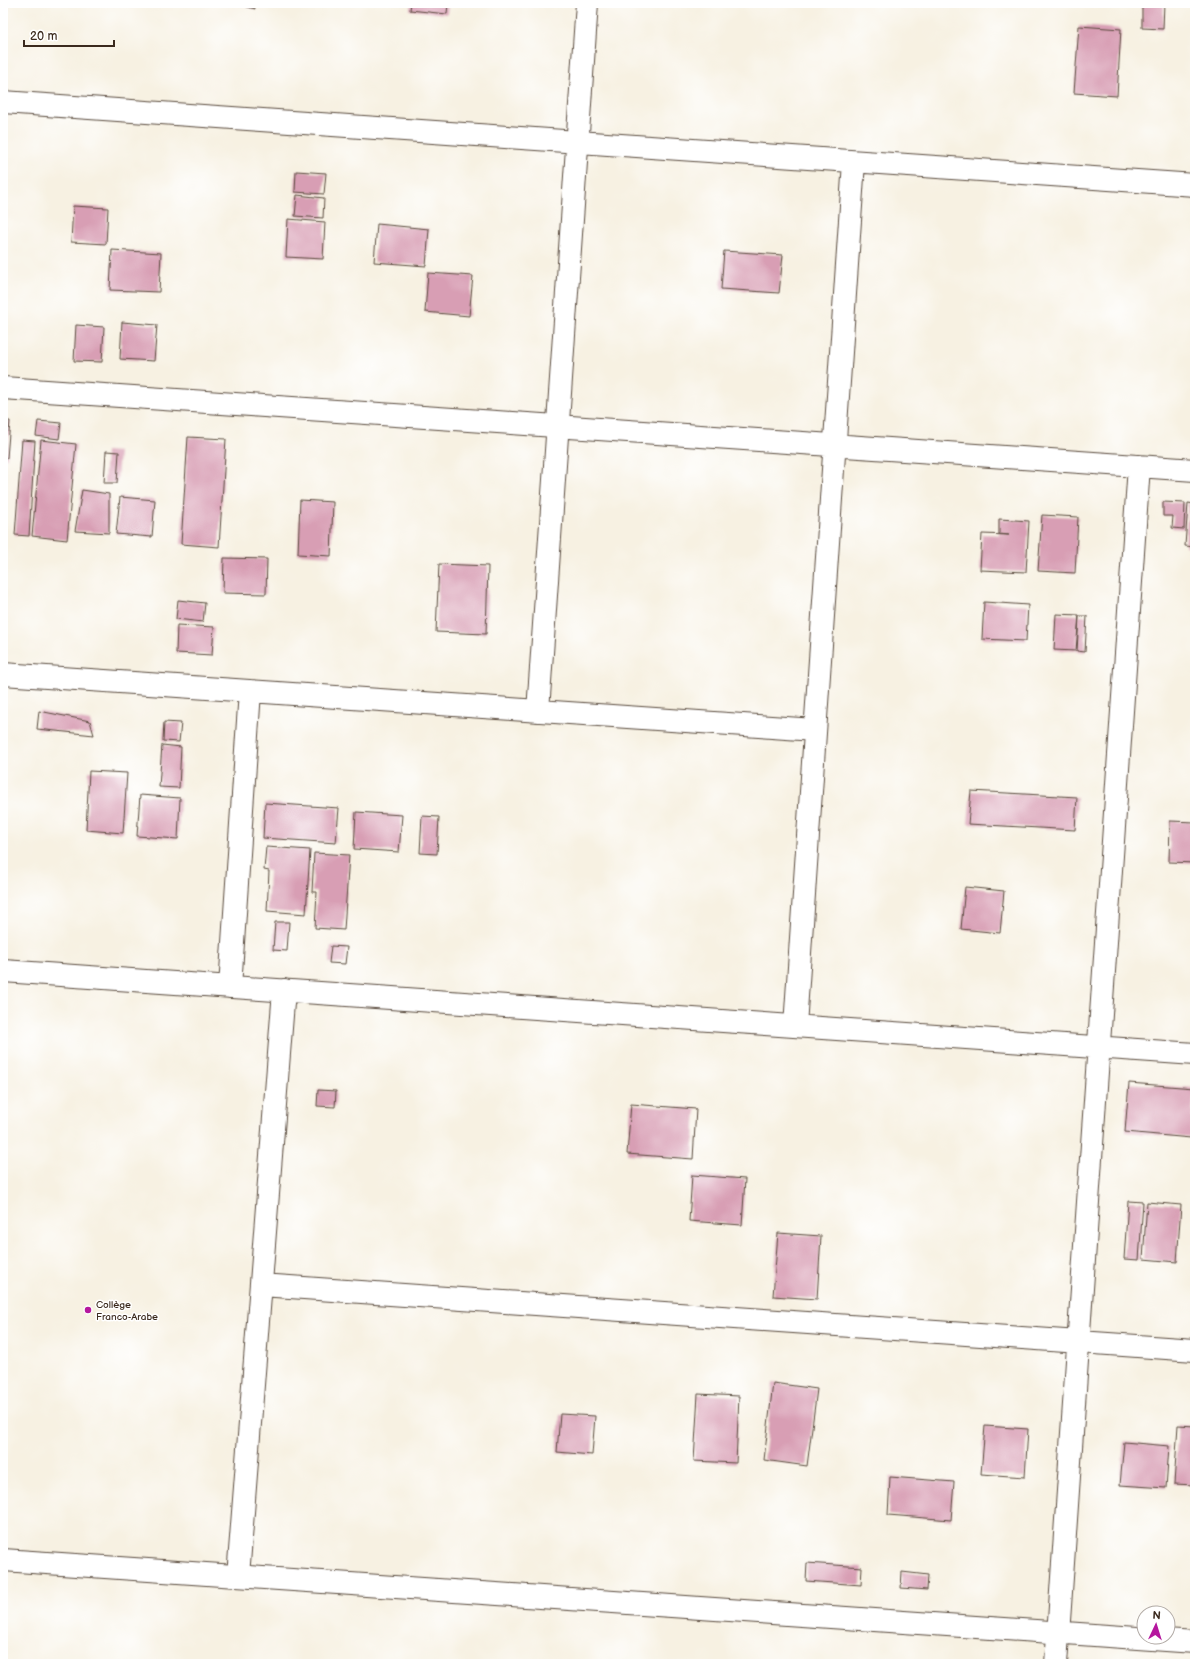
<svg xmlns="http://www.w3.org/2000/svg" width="1198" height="1667" font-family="'Balsamiq Sans',sans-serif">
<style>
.building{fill:#d89eb4}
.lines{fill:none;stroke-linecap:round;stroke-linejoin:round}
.minor-casing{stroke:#57483b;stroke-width:24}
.minor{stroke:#fff;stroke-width:22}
.poi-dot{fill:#b5179e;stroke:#fff;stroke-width:1.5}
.labels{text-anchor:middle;stroke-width:3;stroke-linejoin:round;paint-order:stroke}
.poi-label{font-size:10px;fill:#3b2a1e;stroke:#fff;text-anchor:start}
</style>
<rect width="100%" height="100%" fill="#fff"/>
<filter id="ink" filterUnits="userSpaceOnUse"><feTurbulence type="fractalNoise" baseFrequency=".025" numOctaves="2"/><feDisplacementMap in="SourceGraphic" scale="8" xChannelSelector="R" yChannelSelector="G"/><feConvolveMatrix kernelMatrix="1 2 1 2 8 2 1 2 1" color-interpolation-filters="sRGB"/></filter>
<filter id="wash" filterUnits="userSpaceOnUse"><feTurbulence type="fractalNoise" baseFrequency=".012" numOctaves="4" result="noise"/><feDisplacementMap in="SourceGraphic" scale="16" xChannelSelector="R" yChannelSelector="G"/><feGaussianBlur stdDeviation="0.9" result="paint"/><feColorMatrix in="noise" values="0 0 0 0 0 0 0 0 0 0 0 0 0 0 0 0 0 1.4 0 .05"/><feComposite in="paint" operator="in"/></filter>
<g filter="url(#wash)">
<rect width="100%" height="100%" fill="#f7f1e2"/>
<g id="blocks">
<!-- building -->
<path class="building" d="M233 3H254L255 9Z
M411 3H448L447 14 410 10Z
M1142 3H1164L1163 29 1142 28Z
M1079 26 1121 29 1117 96 1074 93Z
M296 171 326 173 324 194 295 192Z
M3 189 6 190 5 232H3Z
M297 195 324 198 323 218 295 216Z
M73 206 108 208 106 244 71 242Z
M288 219 325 222 323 259 286 257Z
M377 224 429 229 426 266 374 262Z
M112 250 161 253 159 292 110 290Z
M724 251 783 255 779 293 721 289Z
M428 273 473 276 469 316 425 312Z
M122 322 157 325 154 361 120 359Z
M76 325 104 327 102 362 74 361Z
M3 421H10L7 458H3Z
M38 421 61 423 59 439 36 436Z
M188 437 226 439 219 547 181 544Z
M22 440 35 441 29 536 15 535Z
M41 440 76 444 67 540 32 536Z
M106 451 119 452 117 483H104Z
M82 490 109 494V533L75 531Z
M120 497 155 500 152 537 116 534Z
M300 500 333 502 331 556 298 554Z
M1163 502 1185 503 1184 529 1172 528 1173 516H1163Z
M1188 503 1195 504V547L1185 546Z
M1042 515 1078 517 1075 573 1038 571Z
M999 519 1029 521 1026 572 980 570 982 534 1009 535 999 534Z
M224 558 267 559 266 594 223 593Z
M439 564 488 566 486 634 436 632Z
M178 600 205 603 203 622 176 619Z
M984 602 1028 605 1026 641 982 639Z
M1056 614 1079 615 1076 651 1054 650Z
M1079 616H1087L1085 652 1077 651Z
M177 625 214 627 212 655 176 653Z
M39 711 90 721 94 735 37 729Z
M164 722 181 723 179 742 163 741Z
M162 745 181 747 179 788 159 787Z
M89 771 127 773 123 833 86 830Z
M971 791 1077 797 1075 830 968 824Z
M140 795 180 798 178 839 137 836Z
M265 803 339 808 336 843 263 838Z
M356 812 402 815 399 852 354 849Z
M422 816 439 817 437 854 420 853Z
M1170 821 1195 822V863L1169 862Z
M266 847 310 850 306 914 267 911 269 871 264 870Z
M314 853 349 855 344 930 315 928 317 892H312Z
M965 887 1004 891 1000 933 961 929Z
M275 922H289L287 951 273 950Z
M331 946 347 947 345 964 329 963Z
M1129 1083 1194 1088 1191 1138 1125 1132Z
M318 1090 336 1091 335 1107 317 1106Z
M631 1104 696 1109 693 1159 627 1154Z
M692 1175 745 1179 742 1225 689 1221Z
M1128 1201 1143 1202 1139 1260 1124 1259Z
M1147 1202 1181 1205 1177 1262 1143 1259Z
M778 1233 821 1236 817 1299 773 1296Z
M773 1383 817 1389 807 1466 764 1460Z
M698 1394 739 1396 736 1463 694 1461Z
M560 1414 595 1416 592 1455 557 1452Z
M1178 1425 1195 1426V1485L1174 1484Z
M985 1426 1028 1429 1025 1477 981 1474Z
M1124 1442 1169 1446 1166 1488 1120 1485Z
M890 1477 954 1482 951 1520 888 1515Z
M807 1563 862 1567 861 1585 806 1581Z
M902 1572 928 1575 927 1590 901 1588Z"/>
</g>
</g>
<g filter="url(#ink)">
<use href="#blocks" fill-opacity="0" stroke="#57483b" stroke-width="1"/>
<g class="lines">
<!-- minor casing -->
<g class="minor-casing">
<path id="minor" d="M3 102 1195 185
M3 388 1195 470
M3 674 815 730
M538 711 587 3
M3 971 1195 1054
M230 987 250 691
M795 1026 854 162
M261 1285 1195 1350
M3 1560 1195 1642
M238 1576 284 990
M1056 1664 1139 466"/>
</g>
<!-- minor -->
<use href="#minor" class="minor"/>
</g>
</g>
<!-- markers -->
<circle class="poi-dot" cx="88" cy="1310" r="4"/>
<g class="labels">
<!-- poi labels -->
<g class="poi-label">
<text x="96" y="1308">Collège<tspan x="96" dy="12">Franco-Arabe</tspan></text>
</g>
</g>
<!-- margin -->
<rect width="1198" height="1667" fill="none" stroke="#fff" stroke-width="16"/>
<!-- north arrow -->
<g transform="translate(1156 1625) rotate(4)"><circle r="19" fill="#ffffff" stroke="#b1aaa5"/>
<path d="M0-3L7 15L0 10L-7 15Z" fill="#b5179e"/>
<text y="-6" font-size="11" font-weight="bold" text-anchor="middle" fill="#3b2a1e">N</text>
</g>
<!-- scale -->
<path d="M24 40v6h90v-6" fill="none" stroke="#3b2a1e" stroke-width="2"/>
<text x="30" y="40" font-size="12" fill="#3b2a1e" stroke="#ffffff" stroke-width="3" paint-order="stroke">20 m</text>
</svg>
